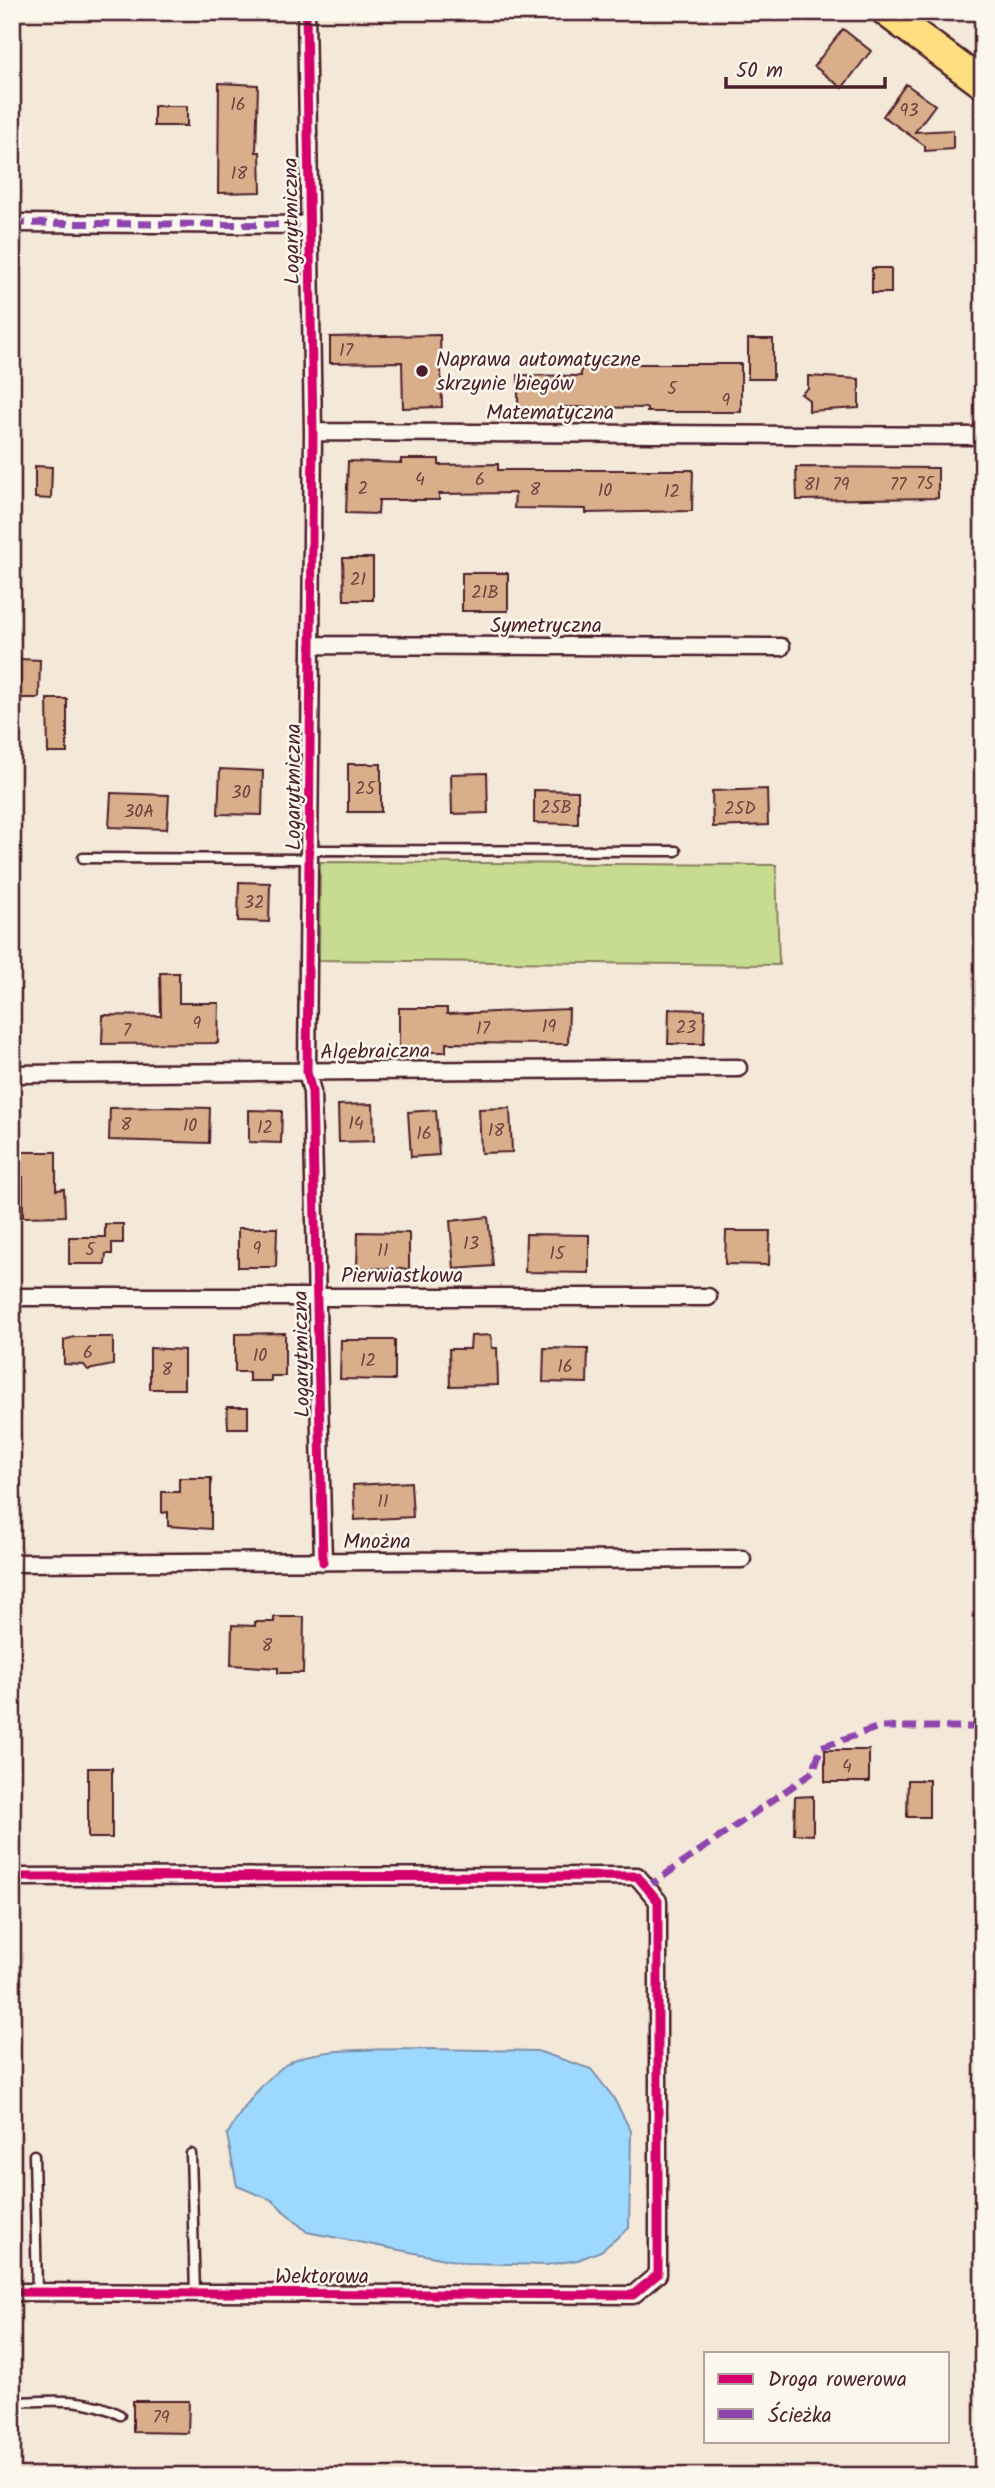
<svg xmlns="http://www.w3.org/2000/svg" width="995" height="2488" font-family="Kalam,sans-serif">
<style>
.green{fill:#c7dc91;stroke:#887e5e;stroke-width:2}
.water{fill:#9dd9fe;stroke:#7c8faa;stroke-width:2}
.building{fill:#d9ae8a;stroke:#4a1f2b;stroke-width:2}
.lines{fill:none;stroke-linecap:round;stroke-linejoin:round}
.service-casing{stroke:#4a1f2b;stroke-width:13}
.minor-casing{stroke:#4a1f2b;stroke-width:21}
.trunk-casing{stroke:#4a1f2b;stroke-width:33}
.service{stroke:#fbf7ec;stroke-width:8}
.minor{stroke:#fbf7ec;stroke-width:16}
.trunk{stroke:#fedf80;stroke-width:28}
.quiet{stroke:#8e44ad;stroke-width:7;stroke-dasharray:14 7;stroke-linecap:butt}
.cycleway-casing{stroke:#fbf7ec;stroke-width:13}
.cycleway{stroke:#d6006c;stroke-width:9}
.poi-dot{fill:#4a1f2b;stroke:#fbf7ec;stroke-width:2.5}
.labels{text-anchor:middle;stroke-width:5;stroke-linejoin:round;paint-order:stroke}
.number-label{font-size:18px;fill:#6e4343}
.street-label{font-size:21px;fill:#4a1f2b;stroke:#fbf7ec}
.poi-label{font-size:21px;fill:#4a1f2b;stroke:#fbf7ec;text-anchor:start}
</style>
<rect width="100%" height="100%" fill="#f4e8d8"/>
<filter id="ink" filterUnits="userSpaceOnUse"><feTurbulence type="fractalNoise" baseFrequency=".0143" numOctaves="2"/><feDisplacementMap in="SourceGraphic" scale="14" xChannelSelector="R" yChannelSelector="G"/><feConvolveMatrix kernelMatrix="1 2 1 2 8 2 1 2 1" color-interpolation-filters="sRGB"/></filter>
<g filter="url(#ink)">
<!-- green -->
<path class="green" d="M320 862 776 865 779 965 319 960Z"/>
<!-- water -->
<path class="water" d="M429 2049 537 2051 591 2069 613 2097 631 2131 629 2228 601 2251 578 2260 546 2265 466 2263 307 2232 272 2200 237 2186 227 2135C241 2110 265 2077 290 2062 319 2046 394 2050 429 2049Z"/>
<!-- building -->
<path class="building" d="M843 29 871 51 842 88 814 66Z
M219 83 258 85 256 152H260L261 192 218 193Z
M906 84 935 105 915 132 953 130V149L925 151V146L883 116Z
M154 106H187V126H154Z
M872 268H891V293H872Z
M440 335 442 407 403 408 402 362 330 363V337Z
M748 339H773V379H748Z
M581 360H624V364H741V412H647V408L559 407V410L518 409V375L581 376Z
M808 376 859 379V408L809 411V400L801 394 808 388Z
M401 459H439V465L498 464V470H693L692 511 586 513V509L514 508 515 493 439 494V500H379L378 514 346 513 348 461 401 463Z
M35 466 52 467 51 499 35 498Z
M796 467 938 468V498L797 500Z
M343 558H373V600H344Z
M462 573H508V611H462Z
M20 659 40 660 39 698H20Z
M47 699H67V753H48Z
M348 764H381V812H348Z
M220 769 263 771 262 815 218 814Z
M487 773 488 813 452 814 451 774Z
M767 789 768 825 713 827 712 791Z
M534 790 578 791V824L534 823Z
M111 793 169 795 167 829 109 827Z
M239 882 270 883 269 922 238 921Z
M160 973H179V1003H219L218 1043 102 1044 103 1015 161 1016Z
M399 1008H447V1014L569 1009 568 1044 446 1043V1052H399Z
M669 1009 705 1010 704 1044H668Z
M373 1104 374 1141 339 1142 338 1105Z
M171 1107 210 1108 209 1143 109 1140 110 1108Z
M510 1108 512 1152 481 1153 479 1109Z
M249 1110 282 1111 281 1143 249 1142Z
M436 1110 439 1155 411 1157 408 1112Z
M19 1152H56V1190L64 1189 65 1216 23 1217V1177H19Z
M488 1217 493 1266 454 1269 450 1221Z
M105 1224H123V1243H112V1254H106L105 1264H69V1237H105Z
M238 1228H277L276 1267H238Z
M726 1231H770L769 1265 725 1264Z
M358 1232 409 1233V1269L357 1268Z
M526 1234 589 1235V1273L525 1272Z
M285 1333V1376H271V1381H249V1372H235V1334Z
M491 1335 492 1348H497L498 1385 450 1386 449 1349H470L471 1336Z
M74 1337H113V1365L88 1370 84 1365 64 1364V1340Z
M341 1340H395V1380L340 1379Z
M150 1348 184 1350V1389H150Z
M544 1348 588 1349 587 1383 543 1382Z
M227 1407H248V1428H228Z
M179 1478H211V1529L168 1526V1512L162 1513V1492H179Z
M411 1482 413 1517 355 1520 353 1485Z
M274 1617H304L303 1673H278V1668L231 1665 232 1625 255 1626V1622H274Z
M825 1750H869V1782H825Z
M88 1768H112V1838H88Z
M908 1780H929V1817H907Z
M813 1796V1835L794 1834 795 1797Z
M133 2401H189L188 2433 133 2432Z"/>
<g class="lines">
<!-- service casing -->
<g class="service-casing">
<path id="service" d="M310 850 676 851
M83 858 310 859
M191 2154 195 2293
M34 2155 37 2292
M12 2402C51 2401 85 2396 120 2415"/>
</g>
<!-- minor casing -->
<g class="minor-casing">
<path id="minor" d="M306 12 313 432 307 1072 312 1092 323 1562
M12 223 309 225
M313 432 983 436
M312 645 781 647
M12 1074 738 1068
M12 1297H708
M12 1563 742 1559
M12 1877 637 1876 658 1901V2274L633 2295 12 2292"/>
</g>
<!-- trunk casing -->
<g class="trunk-casing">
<path id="trunk" d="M886 12 983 84"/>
</g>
<!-- service -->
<use href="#service" class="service"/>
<!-- minor -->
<use href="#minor" class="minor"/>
<!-- trunk -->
<use href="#trunk" class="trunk"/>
<!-- quiet -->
<path class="quiet" d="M12 223 309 225
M646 1888 813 1772 821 1747 879 1727H983"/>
<!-- cycleway casing -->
<g class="cycleway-casing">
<path id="cycleway" d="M306 12 313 432 307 1072 312 1092 323 1562
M12 1877 637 1876 658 1901V2274L633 2295 12 2292"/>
</g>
<!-- cycleway -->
<use href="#cycleway" class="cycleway"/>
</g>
</g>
<!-- markers -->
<circle class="poi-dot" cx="422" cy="371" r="7"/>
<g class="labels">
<!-- number labels -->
<g class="number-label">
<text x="238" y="110">16</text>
<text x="909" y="116">93</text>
<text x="239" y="179">18</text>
<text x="346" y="356">17</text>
<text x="672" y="394">5</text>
<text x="726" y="406">9</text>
<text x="420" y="485">4</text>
<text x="480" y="485">6</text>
<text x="925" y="489">75</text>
<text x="812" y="490">81</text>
<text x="841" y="490">79</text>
<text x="898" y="490">77</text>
<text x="363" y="494">2</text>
<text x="535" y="495">8</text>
<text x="605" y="496">10</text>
<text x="672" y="497">12</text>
<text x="358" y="585">21</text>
<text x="485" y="598">21B</text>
<text x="365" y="794">25</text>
<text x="241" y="798">30</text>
<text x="556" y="813">25B</text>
<text x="740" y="814">25D</text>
<text x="139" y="817">30A</text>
<text x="254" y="908">32</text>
<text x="197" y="1029">9</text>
<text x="549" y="1032">19</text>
<text x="686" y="1033">23</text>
<text x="483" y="1034">17</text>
<text x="127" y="1036">7</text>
<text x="356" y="1129">14</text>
<text x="126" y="1130">8</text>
<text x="190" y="1131">10</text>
<text x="265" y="1133">12</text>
<text x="496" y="1136">18</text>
<text x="424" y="1139">16</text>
<text x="471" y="1249">13</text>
<text x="257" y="1254">9</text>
<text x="90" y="1255">5</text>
<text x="383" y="1256">11</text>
<text x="557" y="1259">15</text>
<text x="88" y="1358">6</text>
<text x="260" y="1361">10</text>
<text x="368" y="1366">12</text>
<text x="565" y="1372">16</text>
<text x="167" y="1375">8</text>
<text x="383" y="1507">11</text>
<text x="267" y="1651">8</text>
<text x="847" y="1772">4</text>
<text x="161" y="2423">79</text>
</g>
<!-- street labels -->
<g class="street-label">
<text transform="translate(291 221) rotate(-91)" y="7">Logarytmiczna</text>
<text x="550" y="419">Matematyczna</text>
<text x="546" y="632">Symetryczna</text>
<text transform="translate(293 787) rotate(-90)" y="7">Logarytmiczna</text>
<text transform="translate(375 1051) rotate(-1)" y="7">Algebraiczna</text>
<text x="402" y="1282">Pierwiastkowa</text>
<text transform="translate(301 1354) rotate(-91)" y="7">Logarytmiczna</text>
<text x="377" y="1548">Mnożna</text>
<text x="322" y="2283">Wektorowa</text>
</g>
<!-- poi labels -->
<g class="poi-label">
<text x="436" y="366">Naprawa automatyczne<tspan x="436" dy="24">skrzynie biegów</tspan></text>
</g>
</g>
<!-- margin -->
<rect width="995" height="2488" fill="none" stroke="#fbf7ec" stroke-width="42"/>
<rect x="21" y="21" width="953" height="2446" fill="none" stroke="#4a1f2b" stroke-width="2.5" filter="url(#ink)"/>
<!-- legend -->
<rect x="704" y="2352" width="245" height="91" fill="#fbf7ec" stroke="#b4a19f" stroke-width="2"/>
<rect x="718" y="2374" width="35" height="10" fill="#d6006c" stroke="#b4a19f" stroke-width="2"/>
<text x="768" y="2386" font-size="21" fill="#4a1f2b">Droga rowerowa</text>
<rect x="718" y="2409" width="35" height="10" fill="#8e44ad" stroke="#b4a19f" stroke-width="2"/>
<text x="768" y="2422" font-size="21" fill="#4a1f2b">Ścieżka</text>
<!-- scale -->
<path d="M726 77v10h159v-10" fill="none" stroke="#4a1f2b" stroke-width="3.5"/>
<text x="736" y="77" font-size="21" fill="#4a1f2b" stroke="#fbf7ec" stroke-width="5" paint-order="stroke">50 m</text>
</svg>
